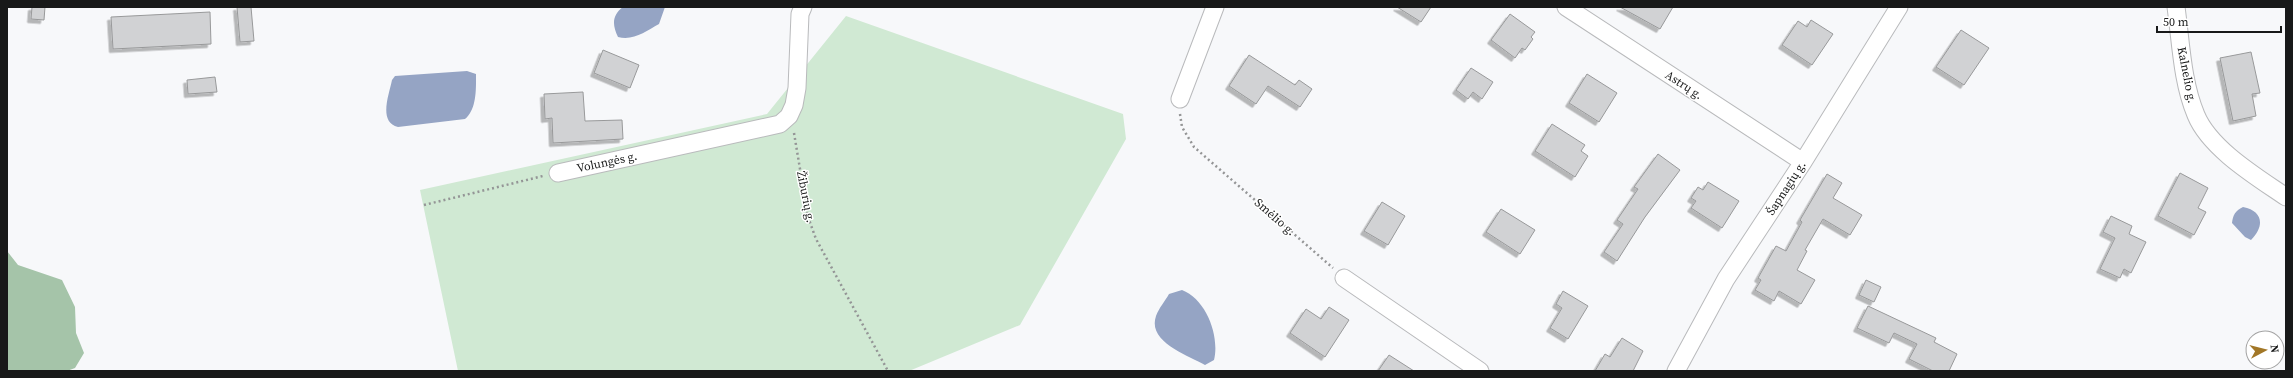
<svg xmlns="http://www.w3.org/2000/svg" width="2293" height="378" font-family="'Source Serif 4',serif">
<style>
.green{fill:#d0e9d3}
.forest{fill:#a5c4a9}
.water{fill:#95a4c4}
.building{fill:#d1d2d4;stroke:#98999a;filter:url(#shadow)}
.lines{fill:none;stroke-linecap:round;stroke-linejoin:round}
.minor-casing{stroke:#b9babc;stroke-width:19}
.path{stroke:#949596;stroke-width:2.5;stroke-dasharray:2 3;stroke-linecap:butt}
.minor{stroke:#fff;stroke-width:17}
.labels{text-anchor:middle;stroke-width:3;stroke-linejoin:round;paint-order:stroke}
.street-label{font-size:12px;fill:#181919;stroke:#fff}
</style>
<defs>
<filter id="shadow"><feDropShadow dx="-3.5" dy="3.5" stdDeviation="0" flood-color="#0004"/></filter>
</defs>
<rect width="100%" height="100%" fill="#f7f8fa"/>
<!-- green -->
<path class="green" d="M846 16 1123 114 1126 139 1020 325 909 371H458L420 190 767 114Z"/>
<!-- forest -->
<path class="forest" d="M7 251 18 265 62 280 75 307 76 333 84 353 75 368 67 371H7Z"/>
<!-- water -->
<path class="water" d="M623 7H665L659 24C646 31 634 41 618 37 612 25 612 15 623 7Z
M467 71 476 74C476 88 477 109 465 119L398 127C378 122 389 95 392 80L395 76Z
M2243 207C2263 211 2265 226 2251 240L2245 237 2232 223C2233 215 2235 211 2243 207Z
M1182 290C1206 299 1220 336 1214 360L1205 365C1188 355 1147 342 1156 316 1159 308 1165 301 1169 294Z"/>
<!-- building -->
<path class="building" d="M32 7H45L44 20 31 19Z
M237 7H251L254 41 240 42Z
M1397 7H1431L1421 22Z
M1620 7H1673L1660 29Z
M210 12 211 44 113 49 111 17Z
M1510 14 1535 32 1531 37 1533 39 1525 50 1522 48 1515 58 1491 40Z
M1811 20 1833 34 1812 65 1782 45 1798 21 1807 27Z
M1961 30 1989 48 1964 85 1936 67Z
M603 50 639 65 630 88 594 73Z
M2251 52 2260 93 2252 94 2256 116 2233 121 2220 58Z
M1249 55 1295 85 1299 80 1312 89 1300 107 1268 86 1256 104 1229 86Z
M1471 68 1493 82 1482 99 1473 92 1468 99 1456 90Z
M1587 74 1617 93 1599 122 1569 103Z
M215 77 217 92 188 94 187 80Z
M583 92 585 121 622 120 623 139 553 143 552 118 545 119 544 94Z
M1552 124 1585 145 1581 151 1588 156 1575 177 1535 151Z
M1658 154 1680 170 1645 217 1617 261 1604 252 1623 224 1617 220 1638 189 1634 187Z
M2180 173 2208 188 2198 208 2206 212 2194 235 2158 216Z
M1827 174 1842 183 1833 198 1862 215 1850 235 1823 219 1805 250 1807 251 1797 270 1815 280 1801 304 1779 291 1774 301 1755 290 1761 280 1758 278 1776 246 1786 251 1802 222 1800 220Z
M1708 182 1739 201 1722 228 1691 208 1696 201 1691 198 1698 187 1703 190Z
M1382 202 1405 216 1388 245 1364 231Z
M1501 209 1535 230 1520 254 1486 232Z
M2111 216 2132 226 2129 234 2146 242 2131 273 2124 269 2120 278 2100 269 2115 238 2103 232Z
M1866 280 1881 287 1874 302 1859 295Z
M1563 291 1588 306 1568 339 1550 328 1562 308 1556 304Z
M1868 306 1936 338 1934 342 1957 354 1949 371H1933L1909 359 1917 344 1894 333 1889 343 1857 328Z
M1329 307 1349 320 1325 357 1290 333 1306 309 1321 319Z
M1622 338 1643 351 1633 371H1595L1605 354 1610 357Z
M1389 355 1414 371H1378Z"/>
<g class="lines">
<!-- minor casing -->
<g class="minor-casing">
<path id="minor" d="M1566 7 1803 162
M2176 7C2181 43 2182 82 2196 115 2210 149 2257 177 2286 197
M1180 99 1215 7
M558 173 780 124 789 116 794 105 797 88 800 14 803 7
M1344 278 1480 371
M1676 371 1726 279 1803 162 1899 7"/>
</g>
<!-- path -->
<path class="path" d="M1180 114 1182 127 1194 147 1333 268
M794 133 808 217 816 239 888 371
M424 205 543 176"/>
<!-- minor -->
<use href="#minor" class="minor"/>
</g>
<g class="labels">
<!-- street labels -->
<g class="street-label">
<text transform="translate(2187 75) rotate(79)" y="4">Kalnelio g.</text>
<text transform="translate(1684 85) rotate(33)" y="4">Astrų g.</text>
<text transform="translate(607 162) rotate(-12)" y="4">Volungės g.</text>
<text transform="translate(1786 188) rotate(-57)" y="4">Šapnagių g.</text>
<text transform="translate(806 197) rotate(79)" y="4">Žiburių g.</text>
<text transform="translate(1275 217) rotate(41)" y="4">Smėlio g.</text>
</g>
</g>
<!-- border -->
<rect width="2293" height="378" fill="none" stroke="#181919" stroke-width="16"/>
<!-- north arrow -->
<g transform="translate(2265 350) rotate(83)"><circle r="19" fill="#ffffff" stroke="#a3a3a3"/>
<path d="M0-3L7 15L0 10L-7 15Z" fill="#a27727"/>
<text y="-6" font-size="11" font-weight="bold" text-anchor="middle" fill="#181919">N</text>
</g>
<!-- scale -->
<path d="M2157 26v6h124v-6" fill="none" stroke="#181919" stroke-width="2"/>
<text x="2163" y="26" font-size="12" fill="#181919" stroke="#ffffff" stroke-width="3" paint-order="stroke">50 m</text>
</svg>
